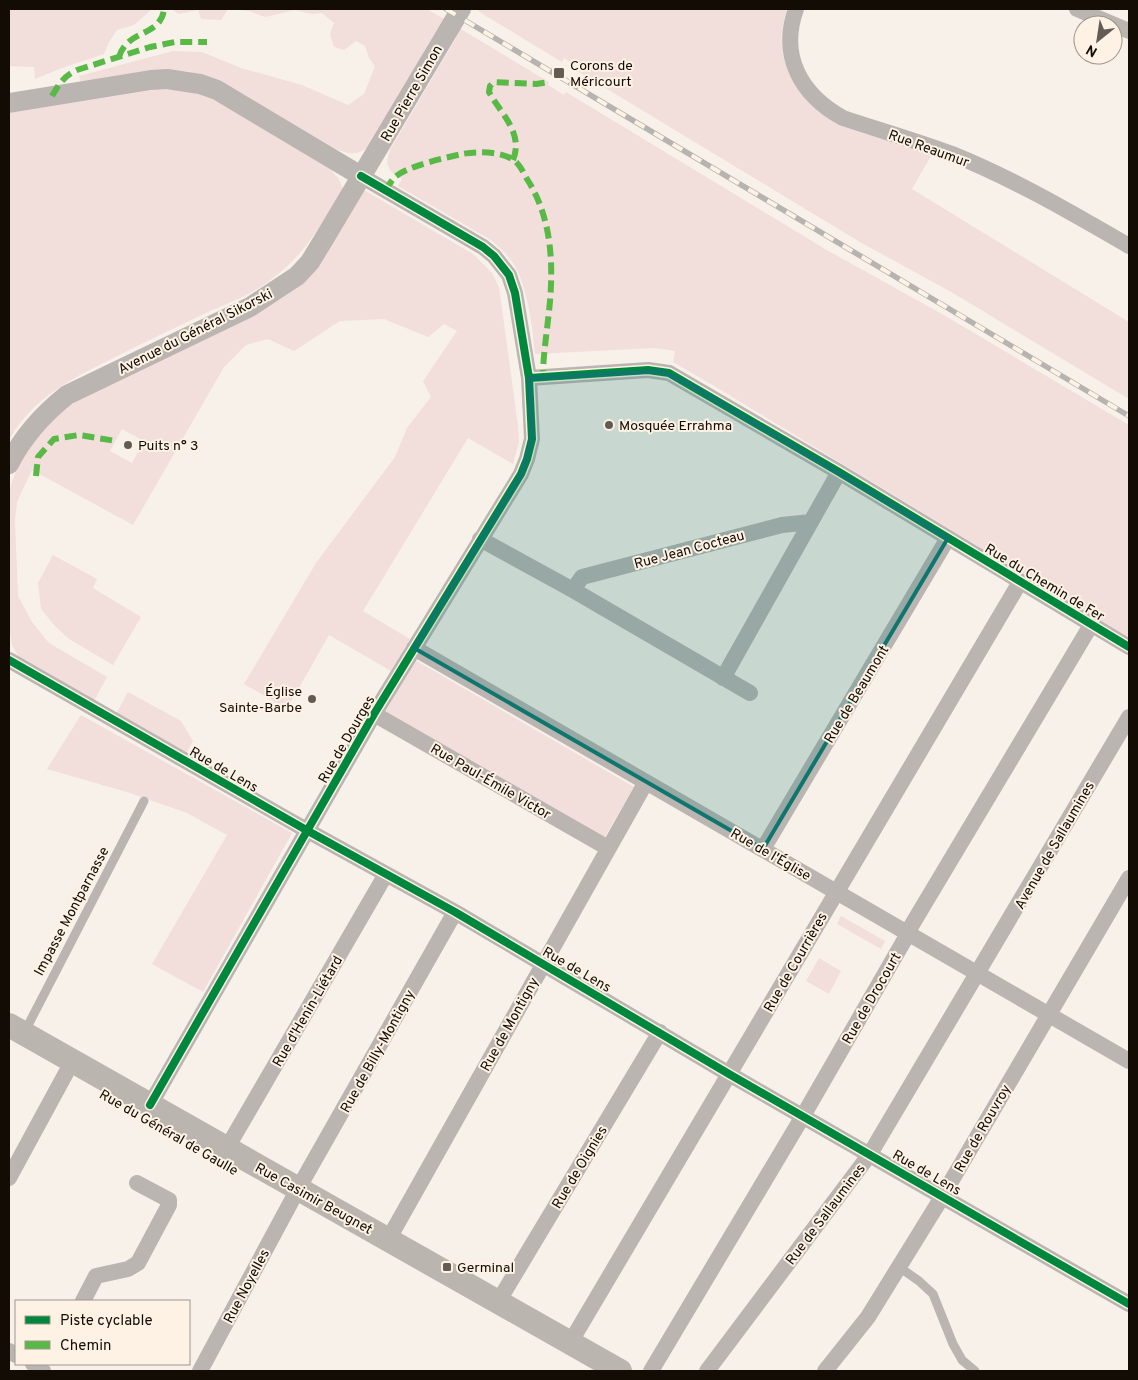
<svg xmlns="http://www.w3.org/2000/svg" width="1138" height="1380" font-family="Overpass,sans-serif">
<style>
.green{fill:#f2dedb;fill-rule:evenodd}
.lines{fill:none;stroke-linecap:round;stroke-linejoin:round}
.service{stroke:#bbb5b2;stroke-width:9}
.minor{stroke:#bbb5b2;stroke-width:16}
.tertiary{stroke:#bbb5b2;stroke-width:20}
.secondary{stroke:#bbb5af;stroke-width:24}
.rail-casing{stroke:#b7b3ae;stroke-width:5.5}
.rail{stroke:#fdf2e4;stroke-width:4;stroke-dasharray:11;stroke-linecap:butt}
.quiet{stroke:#58b947;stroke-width:6;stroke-dasharray:12 6;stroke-linecap:butt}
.cycleway-casing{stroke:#fdf2e4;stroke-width:11}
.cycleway{stroke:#00873e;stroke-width:8}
.marked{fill:#0f766e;fill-opacity:0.2;stroke:#0f766e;stroke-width:4;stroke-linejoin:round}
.poi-dot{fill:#625c55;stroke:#fdf2e4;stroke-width:2}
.labels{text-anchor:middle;stroke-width:4;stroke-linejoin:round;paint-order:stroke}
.poi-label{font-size:14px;fill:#120c05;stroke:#fdf2e4;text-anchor:start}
.street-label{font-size:14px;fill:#120c05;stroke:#fdf2e4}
</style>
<rect width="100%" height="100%" fill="#f7f1ea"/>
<!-- green -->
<path class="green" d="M9 9H228L221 20 201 19 198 10 179 14 171 9H152L134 25 117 30 109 42 104 54 59 69 35 79 34 67 9 66Z
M229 9H427L447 21 437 29 374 140C362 155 353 156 336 149L243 94 191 72 172 70 81 84 79 76 173 51 202 52 241 68 302 85 348 105 364 94 375 66 369 58 365 46 356 41 344 50 334 47 330 34 334 23 322 13 312 14 295 10 265 17 249 11Z
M477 9H787C777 40 781 61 798 88L932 154 912 189 1129 322V399L953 293 860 242 579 72 581 68 564 58 562 62 481 13Z
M459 28 549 82 548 85 564 95 566 92 825 249 942 314 1129 425V638L716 387 673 362 675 351 655 348 535 354C533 329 527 284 513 263 507 254 499 247 491 240L398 186 402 179C387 170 384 165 391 148L455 40Z
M160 89 189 91 217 101 330 169 339 179 343 190C321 224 306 253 273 278 255 293 231 302 210 311 180 325 150 340 121 354 76 377 35 394 9 440V113Z
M364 190 473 254 492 273 499 287 518 426 519 442 513 464 468 438 363 611 410 639 391 671 329 635 287 709 244 684 316 563 395 457 407 428 431 397 423 381 457 331 444 324 428 337 384 319 340 321 294 351 268 339 246 345 224 367 133 525 32 470 17 502 15 521 18 596 32 622 49 643 107 677 94 701 20 659 12 645 10 633 9 493C18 454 47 420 80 398L269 306 287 295 303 282ZM122 429 144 441 132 463 110 451Z
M53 555 97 579 93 588 141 617 113 665 69 639 55 626 41 609 38 583Z
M415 660 634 787 603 840 384 714Z
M128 692 181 721 193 741 186 754 116 714Z
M81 715 292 833 203 992 152 964 227 835 187 813 127 792 47 769Z
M841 916 885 941 881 949 837 924Z
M819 958 841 971 829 994 806 981Z"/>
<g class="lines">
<!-- service -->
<path class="service" d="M24 1033 144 801
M899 1267 919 1281 933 1294 953 1344 962 1360 975 1371"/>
<!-- minor -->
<path class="minor" d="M796 9C779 56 801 95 843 118 879 130 917 141 952 154 1014 179 1072 213 1129 246
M1077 9 1129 31
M529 378 648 370 669 373 839 472 1129 647
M480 539 573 590 750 693
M573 590 582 577 782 525 811 522
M414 648 1129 1061
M9 660 308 831 455 912 729 1074 1129 1304
M723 678 839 472
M374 714 608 848
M763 849 948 538
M150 1105 374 714 521 474 527 459 532 439 529 378 515 293 509 275 494 256 483 247 361 176
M227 1148 386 874
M9 1178 66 1073
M388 1240 646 782
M83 1301 96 1276 128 1269 138 1263 169 1205V1200L137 1183
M498 1302 660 1032
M570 1343 1020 582
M9 1351 16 1355
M33 1364 43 1371
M200 1371 298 1189 455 912
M651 1371 803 1116 905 939 907 933 1091 625
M707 1371 870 1154 1129 717
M825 1371 868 1317 939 1202 1129 878"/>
<!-- tertiary -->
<path class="tertiary" d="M9 103 151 80 167 79 200 84 217 90 361 176
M9 464C23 436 42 415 67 395L250 307 297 276 310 262 324 239 461 9"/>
<!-- secondary -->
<path class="secondary" d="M9 1025 620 1371"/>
<!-- rail casing -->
<g class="rail-casing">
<path id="rail" d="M446 9 1129 416"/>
</g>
<!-- rail -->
<use href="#rail" class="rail"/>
<!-- quiet -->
<path class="quiet" d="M119 57C127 29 161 37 164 9
M52 96C59 84 64 76 77 70L150 47 175 42H207
M513 160C524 133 501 114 489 92L490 86 494 82 536 84 549 82
M385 190C388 187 391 181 394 178 406 166 445 158 462 154 477 151 506 151 517 163 521 167 524 174 527 179 554 221 554 272 548 320 546 339 543 357 543 377
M36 476 38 457 54 439 79 435 116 441"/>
<!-- cycleway casing -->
<g class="cycleway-casing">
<path id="cycleway" d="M529 378 648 370 669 373 839 472 1129 647
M9 660 308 831 455 912 729 1074 1129 1304
M150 1105 374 714 521 474 527 459 532 439 529 378 515 293 509 275 494 256 483 247 361 176"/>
</g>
<!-- cycleway -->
<use href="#cycleway" class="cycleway"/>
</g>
<!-- marked area -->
<path class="marked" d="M661 371 689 384 948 538 763 849 414 648 521 474 532 439 529 378Z"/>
<!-- markers -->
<g class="poi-dot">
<rect x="553" y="67" width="12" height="12" rx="2.5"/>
<circle cx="609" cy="425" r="5"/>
<circle cx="128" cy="445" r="5"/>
<circle cx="312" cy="699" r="5"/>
<rect x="442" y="1262" width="10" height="10" rx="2.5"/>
</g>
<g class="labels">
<!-- poi labels -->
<g class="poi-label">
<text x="570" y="70">Corons de<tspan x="570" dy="16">Méricourt</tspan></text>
<text x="619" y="430">Mosquée Errahma</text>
<text x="138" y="450">Puits n° 3</text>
<text x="302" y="696" text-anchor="end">Église<tspan x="302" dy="16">Sainte-Barbe</tspan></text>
<text x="457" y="1272">Germinal</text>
</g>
<!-- street labels -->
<g class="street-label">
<text transform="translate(411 93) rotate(-60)" y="5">Rue Pierre Simon</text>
<text transform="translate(929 148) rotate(20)" y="5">Rue Reaumur</text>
<text transform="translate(195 331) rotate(-27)" y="5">Avenue du Général Sikorski</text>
<text transform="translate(689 549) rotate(-15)" y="5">Rue Jean Cocteau</text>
<text transform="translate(1045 582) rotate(31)" y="5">Rue du Chemin de Fer</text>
<text transform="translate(856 694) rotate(-59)" y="5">Rue de Beaumont</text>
<text transform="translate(346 739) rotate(-60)" y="5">Rue de Dourges</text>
<text transform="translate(224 769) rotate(30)" y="5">Rue de Lens</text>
<text transform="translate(491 781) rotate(30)" y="5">Rue Paul-Émile Victor</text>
<text transform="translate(1054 845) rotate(-60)" y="5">Avenue de Sallaumines</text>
<text transform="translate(771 854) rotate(30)" y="5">Rue de l'Église</text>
<text transform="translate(71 911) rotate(-62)" y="5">Impasse Montparnasse</text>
<text transform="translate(795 962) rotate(-60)" y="5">Rue de Courrières</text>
<text transform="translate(577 969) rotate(30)" y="5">Rue de Lens</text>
<text transform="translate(871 998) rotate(-60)" y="5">Rue de Drocourt</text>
<text transform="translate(307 1011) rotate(-60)" y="5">Rue d'Henin-Liétard</text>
<text transform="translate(509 1024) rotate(-61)" y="5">Rue de Montigny</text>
<text transform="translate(377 1051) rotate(-61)" y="5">Rue de Billy-Montigny</text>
<text transform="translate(982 1128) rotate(-60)" y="5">Rue de Rouvroy</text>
<text transform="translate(169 1132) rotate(30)" y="5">Rue du Général de Gaulle</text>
<text transform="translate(579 1167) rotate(-59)" y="5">Rue de Oignies</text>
<text transform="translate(927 1172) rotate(30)" y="5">Rue de Lens</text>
<text transform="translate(314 1198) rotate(29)" y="5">Rue Casimir Beugnet</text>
<text transform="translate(825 1214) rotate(-53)" y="5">Rue de Sallaumines</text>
<text transform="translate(246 1286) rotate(-62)" y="5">Rue Noyelles</text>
</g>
</g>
<!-- border -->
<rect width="1138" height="1380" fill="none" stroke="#120c05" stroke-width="20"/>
<!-- legend -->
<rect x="15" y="1300" width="175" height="65" fill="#fdf2e4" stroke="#9f968b"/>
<rect x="25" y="1316" width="25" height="8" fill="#00873e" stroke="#9f968b"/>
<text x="60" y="1325" font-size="15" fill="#120c05">Piste cyclable</text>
<rect x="25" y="1341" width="25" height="8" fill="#58b947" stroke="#9f968b"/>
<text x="60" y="1350" font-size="15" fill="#120c05">Chemin</text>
<!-- north arrow -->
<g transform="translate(1098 40) rotate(210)"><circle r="24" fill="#fdf2e4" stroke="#9f968b"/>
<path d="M0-4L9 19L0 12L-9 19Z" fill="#625c55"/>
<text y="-8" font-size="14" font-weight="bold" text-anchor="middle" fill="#120c05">N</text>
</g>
</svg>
